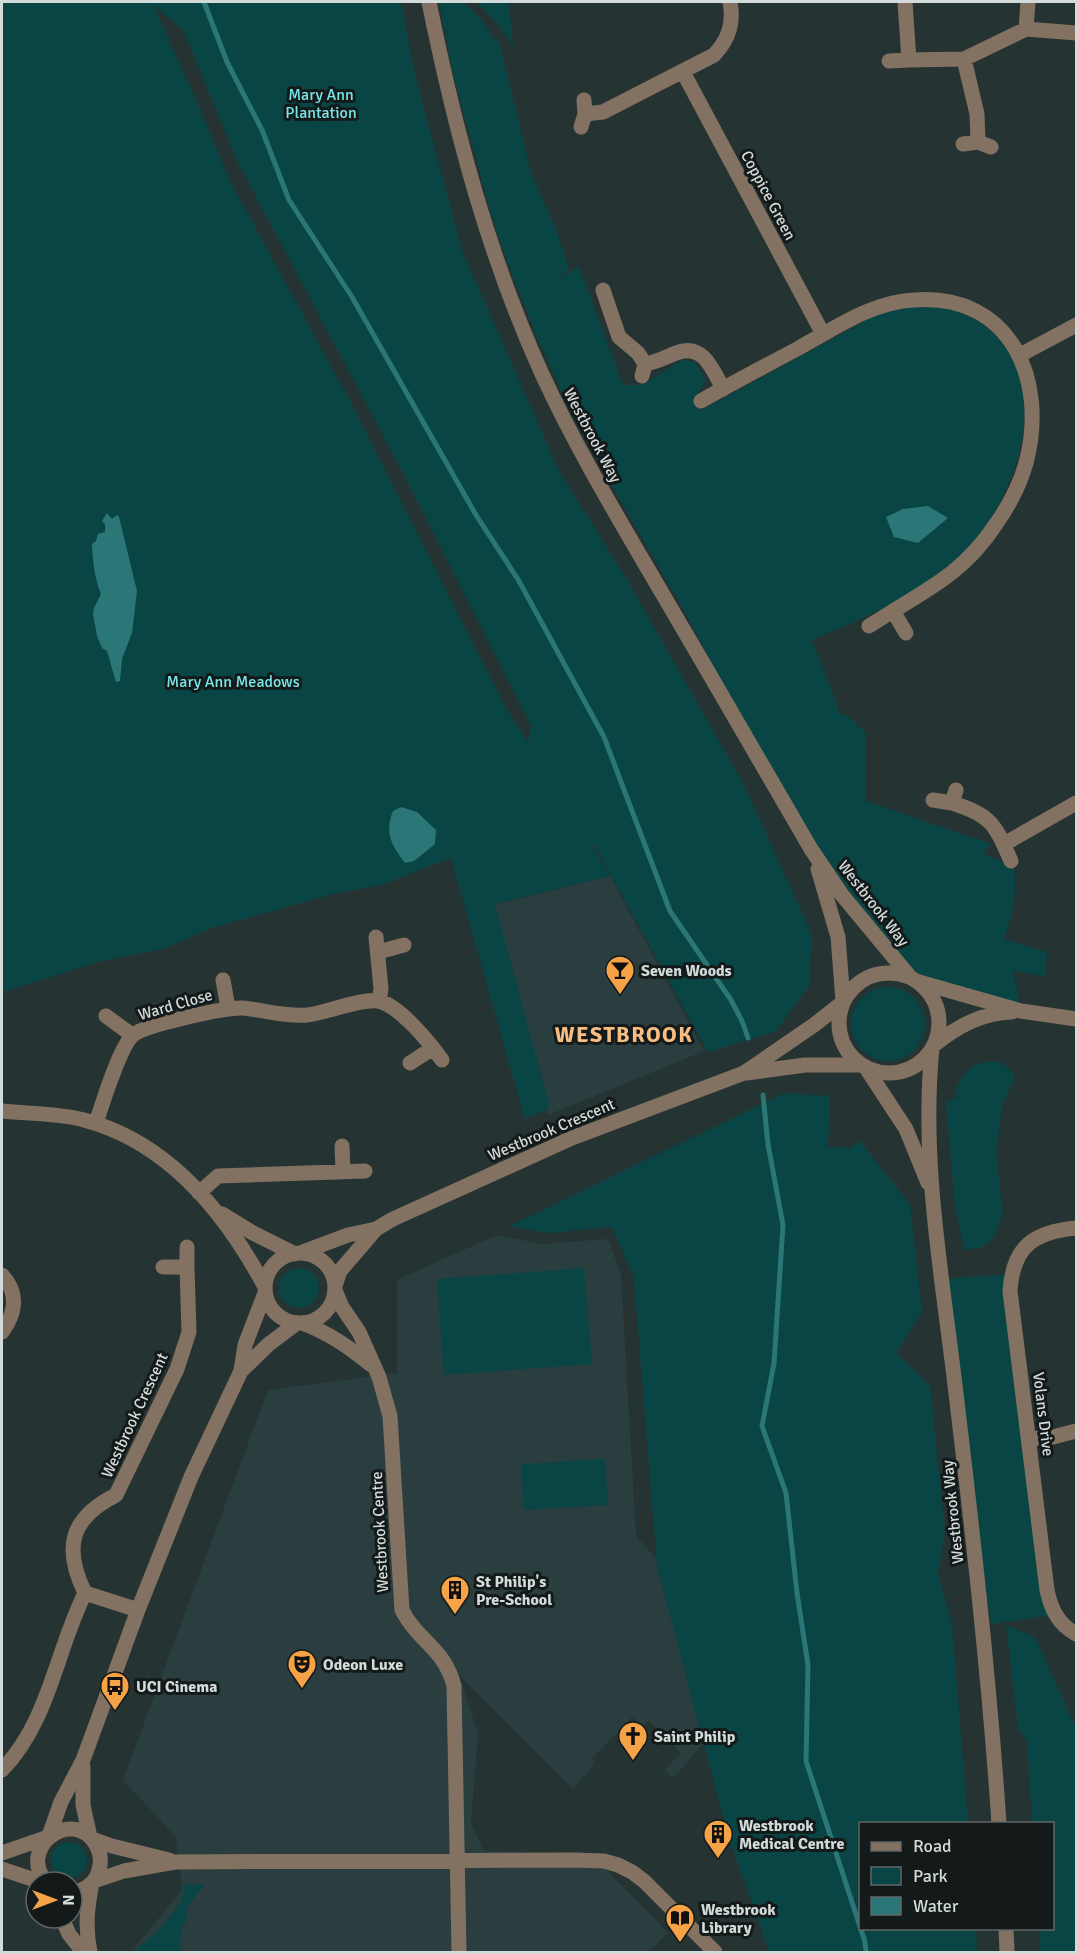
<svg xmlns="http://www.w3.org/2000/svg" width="1078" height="1954" font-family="Signika,sans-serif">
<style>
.built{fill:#2a3e3f}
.green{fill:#0a4546;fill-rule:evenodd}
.water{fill:#2b7677}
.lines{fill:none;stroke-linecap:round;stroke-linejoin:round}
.stream{stroke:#2b7677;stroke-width:5}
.minor{stroke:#837261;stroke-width:15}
.labels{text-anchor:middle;stroke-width:6;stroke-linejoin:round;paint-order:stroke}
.park-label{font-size:16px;fill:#78e7e8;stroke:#141919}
.street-label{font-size:16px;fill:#d2dada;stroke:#141919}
.poi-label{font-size:16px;font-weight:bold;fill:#d2dada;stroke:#141919;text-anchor:start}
.district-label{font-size:22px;font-weight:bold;letter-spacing:1.5px;fill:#f7bd83;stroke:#141919}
</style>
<rect width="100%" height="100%" fill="#263333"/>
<!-- built -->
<path class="built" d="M610 876 704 1051 548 1115 490 906Z
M497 1235 542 1244 608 1239 621 1274 636 1536 689 1596 722 1723 673 1778 664 1770 681 1753 648 1721 642 1727 632 1717 592 1759 595 1763 573 1789 459 1675 478 1733 471 1823 483 1850 595 1858 668 1933 649 1952H131L182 1890 176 1837 123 1780 268 1390 397 1373V1280Z"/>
<!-- green -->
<path class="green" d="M2 2H401L416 79 463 253 559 471 625 576 745 787 812 935 809 986 775 1032 708 1052 594 845 592 846 610 876 495 904 550 1108 525 1119 451 858 381 885 333 894 212 928 164 949 102 961 2 992ZM153 5 184 31 237 161 402 471 531 726 528 742 505 706 352 405 231 183 196 100Z
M439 2H464L484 23 494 40 498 38 531 172 557 232 569 268 557 280 579 266 623 385H642L682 360 695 362 706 380 699 392 702 410 874 316C912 304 948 300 982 324 1056 376 1021 484 974 542 933 591 869 616 812 640L841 715H847L866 733V801L991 844 983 854 1014 866C1017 891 1013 916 1004 939L1047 952 1045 976 1013 971 1021 1011 916 981 811 849 683 609 576 423 536 335 510 269 491 214 454 78Z
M476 2H509L513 47 497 23Z
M851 1024a37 37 0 1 1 74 0a37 37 0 1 1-74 0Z
M993 1061C1004 1063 1009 1067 1015 1076L1003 1103 996 1152 1003 1213 993 1239 980 1248 964 1250 955 1206 946 1102 956 1098C956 1075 972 1063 993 1061Z
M784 1093 830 1096 828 1147 851 1148 859 1140 910 1204 922 1312 896 1353 930 1386 945 1531 938 1573 952 1624 968 1823 860 1824V1928L976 1929 977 1952H769L727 1832 657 1566 634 1278 612 1227 549 1233 510 1226Z
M279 1288a20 20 0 1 1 40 0a20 20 0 1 1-40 0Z
M584 1268 592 1364 444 1375 437 1279Z
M1011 1274 1054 1615 991 1624 943 1279Z
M605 1459 608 1505 524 1510 521 1464Z
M1006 1625 1035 1637 1076 1728V1952H1040L1039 1929 1052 1928V1824L1032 1823 1027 1741 1018 1728Z
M51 1860a18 18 0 1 1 36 0a18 18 0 1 1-36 0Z
M205 1884 187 1907 186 1923 181 1927 180 1952H133L158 1931 182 1901 184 1885Z"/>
<!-- water -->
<path class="water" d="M928 506 948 518 918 543 894 537 886 517 903 509Z
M107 513 112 519 117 515 119 517 137 591 132 633 122 659 120 681 116 682 107 651 102 648 97 636 93 614 94 608 101 594C94 576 93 562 92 544L96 541 98 534 105 532V524L102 521Z
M401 807 417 812 436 830 435 844 414 861 405 863C392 846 384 833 393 811Z"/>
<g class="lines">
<!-- stream -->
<path class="stream" d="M204 2 227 62 262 130 289 200 352 297 476 515 519 581 604 737 670 911 731 1000 742 1021 748 1038
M763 1095 768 1144 783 1225 774 1363 762 1426 786 1493 797 1593 808 1665 806 1761 865 1942 866 1952"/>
<!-- minor -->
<path class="minor" d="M429 2C455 130 488 255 542 374 577 450 620 521 662 593 712 678 761 763 811 849L842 895 910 977
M905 2 909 60 964 59 1026 29 1076 33
M1026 29 1028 2
M964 59 977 114 978 142
M889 61 909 60
M683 72 823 334
M585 114 603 112 714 55C729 39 734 23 730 2
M581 127 585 114 584 100
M963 144 978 142 991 147
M603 290 619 337 638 353 645 364 642 376
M1020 355 1076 325
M645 364C657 362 666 357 676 353 703 342 713 370 723 389
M701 401C733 383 765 366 797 349 834 329 871 302 914 300 1011 293 1048 380 1026 463 1020 484 1008 507 996 524 967 568 936 585 893 611
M869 626 893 611 906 633
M933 800 952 803 956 790
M952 803C991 815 995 824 1011 861
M1004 844 1076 803
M818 869 838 937 843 1001
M376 937 381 989 379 1001
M378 952 404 945
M839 1023a50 50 0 1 1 100 0a50 50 0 1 1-100 0Z
M223 980 228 1008
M919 982 1021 1011 1076 1019
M106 1016 132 1035
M934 1045C958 1026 982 1013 1012 1012
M932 1048C921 1158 941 1269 954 1377 972 1526 989 1674 999 1824
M410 1063 433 1048 442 1060
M866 1068 906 1129 928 1183
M747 1073 805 1065H861
M2 1111C29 1114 58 1113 84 1120 168 1142 226 1214 265 1287
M96 1123C102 1105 120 1046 133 1035 145 1025 226 1007 243 1008 264 1010 285 1017 307 1015 326 1013 361 998 378 1001 396 1004 422 1034 433 1048
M342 1146 343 1171
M199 1193 218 1176 365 1171
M222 1214 253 1233 295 1254
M1076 1228C1034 1232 1013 1246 1010 1291L1047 1590C1051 1609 1058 1624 1076 1634
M300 1253 348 1235 376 1229 393 1219 572 1138 744 1073 814 1025 842 1003
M265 1288a35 35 0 1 1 70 0a35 35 0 1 1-70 0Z
M163 1267H187V1247
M2 1275C19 1293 16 1313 2 1332
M335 1286 340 1271 376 1229
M335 1290 342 1307 359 1332 379 1377 390 1416 402 1610C418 1642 444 1647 454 1686L459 1952
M302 1323C329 1333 349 1347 371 1365
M241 1371 269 1344 297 1323
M1030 1439 1053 1437 1076 1431
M138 1610 85 1593C63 1548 70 1518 116 1495L177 1369 189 1332 187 1267
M83 1766V1805L90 1837
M2 1770C49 1722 56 1651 85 1593
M49 1836 61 1802 83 1760 138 1610 191 1477 241 1371 245 1345 265 1293
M92 1839 112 1846 169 1860
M2 1853 48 1837
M2 1869 41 1882
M94 1881 124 1871 175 1862 575 1860 604 1861 618 1865 632 1872 644 1881 715 1952
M46 1882C17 1848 71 1807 95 1843 100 1851 102 1860 99 1870 96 1883 85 1891 72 1892
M62 1918 69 1934 83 1952
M1006 1928 1007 1952
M90 1952C85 1928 87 1908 92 1883"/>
</g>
<!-- icons -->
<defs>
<g id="bar-pin" transform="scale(1.5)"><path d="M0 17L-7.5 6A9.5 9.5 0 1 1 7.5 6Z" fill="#f5a346" stroke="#141919"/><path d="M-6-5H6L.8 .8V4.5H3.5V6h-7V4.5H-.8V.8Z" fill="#111"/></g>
<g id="building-pin" transform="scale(1.5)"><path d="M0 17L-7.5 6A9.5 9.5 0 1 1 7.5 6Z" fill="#f5a346" stroke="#141919"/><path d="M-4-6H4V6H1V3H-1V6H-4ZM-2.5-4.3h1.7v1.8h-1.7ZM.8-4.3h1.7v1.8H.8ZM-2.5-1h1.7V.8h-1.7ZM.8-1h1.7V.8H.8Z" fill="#111"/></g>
<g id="theatre-pin" transform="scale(1.5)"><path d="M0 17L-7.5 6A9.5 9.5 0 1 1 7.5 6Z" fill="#f5a346" stroke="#141919"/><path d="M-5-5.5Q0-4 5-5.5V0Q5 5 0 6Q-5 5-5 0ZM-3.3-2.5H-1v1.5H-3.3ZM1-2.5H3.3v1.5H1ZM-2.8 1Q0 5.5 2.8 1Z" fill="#111"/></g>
<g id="bus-pin" transform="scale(1.5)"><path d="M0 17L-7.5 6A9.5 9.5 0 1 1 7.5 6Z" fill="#f5a346" stroke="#141919"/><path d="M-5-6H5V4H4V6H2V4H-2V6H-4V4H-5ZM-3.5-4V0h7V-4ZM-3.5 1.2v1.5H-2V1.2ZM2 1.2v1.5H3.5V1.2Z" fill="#111"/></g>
<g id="church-pin" transform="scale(1.5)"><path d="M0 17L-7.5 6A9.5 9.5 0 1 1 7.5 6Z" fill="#f5a346" stroke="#141919"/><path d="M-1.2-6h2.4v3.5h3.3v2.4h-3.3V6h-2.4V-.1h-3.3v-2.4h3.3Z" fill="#111"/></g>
<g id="library-pin" transform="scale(1.5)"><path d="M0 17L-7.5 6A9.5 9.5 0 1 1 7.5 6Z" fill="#f5a346" stroke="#141919"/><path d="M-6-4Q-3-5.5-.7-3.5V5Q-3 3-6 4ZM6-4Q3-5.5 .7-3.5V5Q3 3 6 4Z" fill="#111"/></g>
</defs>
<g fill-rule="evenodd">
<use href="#bar-pin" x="620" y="970"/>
<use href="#building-pin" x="455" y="1590"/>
<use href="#theatre-pin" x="302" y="1664"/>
<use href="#bus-pin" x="115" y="1686"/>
<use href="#church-pin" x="633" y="1736"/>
<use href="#building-pin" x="718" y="1834"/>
<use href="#library-pin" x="680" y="1918"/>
</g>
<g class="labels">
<!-- park labels -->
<g class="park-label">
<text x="321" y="100">Mary Ann<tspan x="321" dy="18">Plantation</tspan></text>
<text x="233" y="687">Mary Ann Meadows</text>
</g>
<!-- street labels -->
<g class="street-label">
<text transform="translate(769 195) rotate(62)" y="6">Coppice Green</text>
<text transform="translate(593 435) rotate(62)" y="6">Westbrook Way</text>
<text transform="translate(874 903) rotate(52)" y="6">Westbrook Way</text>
<text transform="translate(175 1004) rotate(-16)" y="6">Ward Close</text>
<text transform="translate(551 1129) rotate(-23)" y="6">Westbrook Crescent</text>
<text transform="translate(1044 1414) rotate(83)" y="6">Volans Drive</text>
<text transform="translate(134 1415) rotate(-65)" y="6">Westbrook Crescent</text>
<text transform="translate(952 1512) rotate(-96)" y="6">Westbrook Way</text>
<text transform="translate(379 1532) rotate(-93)" y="6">Westbrook Centre</text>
</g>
<!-- poi labels -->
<g class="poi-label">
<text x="641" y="976">Seven Woods</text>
<text x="476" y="1587">St Philip's<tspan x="476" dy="18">Pre-School</tspan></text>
<text x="323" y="1670">Odeon Luxe</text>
<text x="136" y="1692">UCI Cinema</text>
<text x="654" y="1742">Saint Philip</text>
<text x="739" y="1831">Westbrook<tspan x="739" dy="18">Medical Centre</tspan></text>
<text x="701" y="1915">Westbrook<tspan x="701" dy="18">Library</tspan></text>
</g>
<!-- district labels -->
<g class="district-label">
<text x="624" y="1042">WESTBROOK</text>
</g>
</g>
<!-- border -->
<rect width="1078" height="1954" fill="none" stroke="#d2dada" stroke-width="6"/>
<!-- legend -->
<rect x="859" y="1822" width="195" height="108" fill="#141919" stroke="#606666" stroke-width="1.5"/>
<rect x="871" y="1842" width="30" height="9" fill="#837261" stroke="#606666" stroke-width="1.5"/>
<text x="913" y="1852" font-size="18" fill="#d2dada">Road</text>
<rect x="871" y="1867" width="30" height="18" fill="#0a4546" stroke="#606666" stroke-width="1.5"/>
<text x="913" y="1882" font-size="18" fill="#d2dada">Park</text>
<rect x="871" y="1897" width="30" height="18" fill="#2b7677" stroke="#606666" stroke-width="1.5"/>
<text x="913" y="1912" font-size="18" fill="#d2dada">Water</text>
<!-- north arrow -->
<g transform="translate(54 1900) rotate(90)"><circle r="28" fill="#141919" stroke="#606666" stroke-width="1.5"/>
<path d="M0-4.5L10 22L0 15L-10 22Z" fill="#f5a346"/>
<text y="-9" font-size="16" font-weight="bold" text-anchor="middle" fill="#d2dada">N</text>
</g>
</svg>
